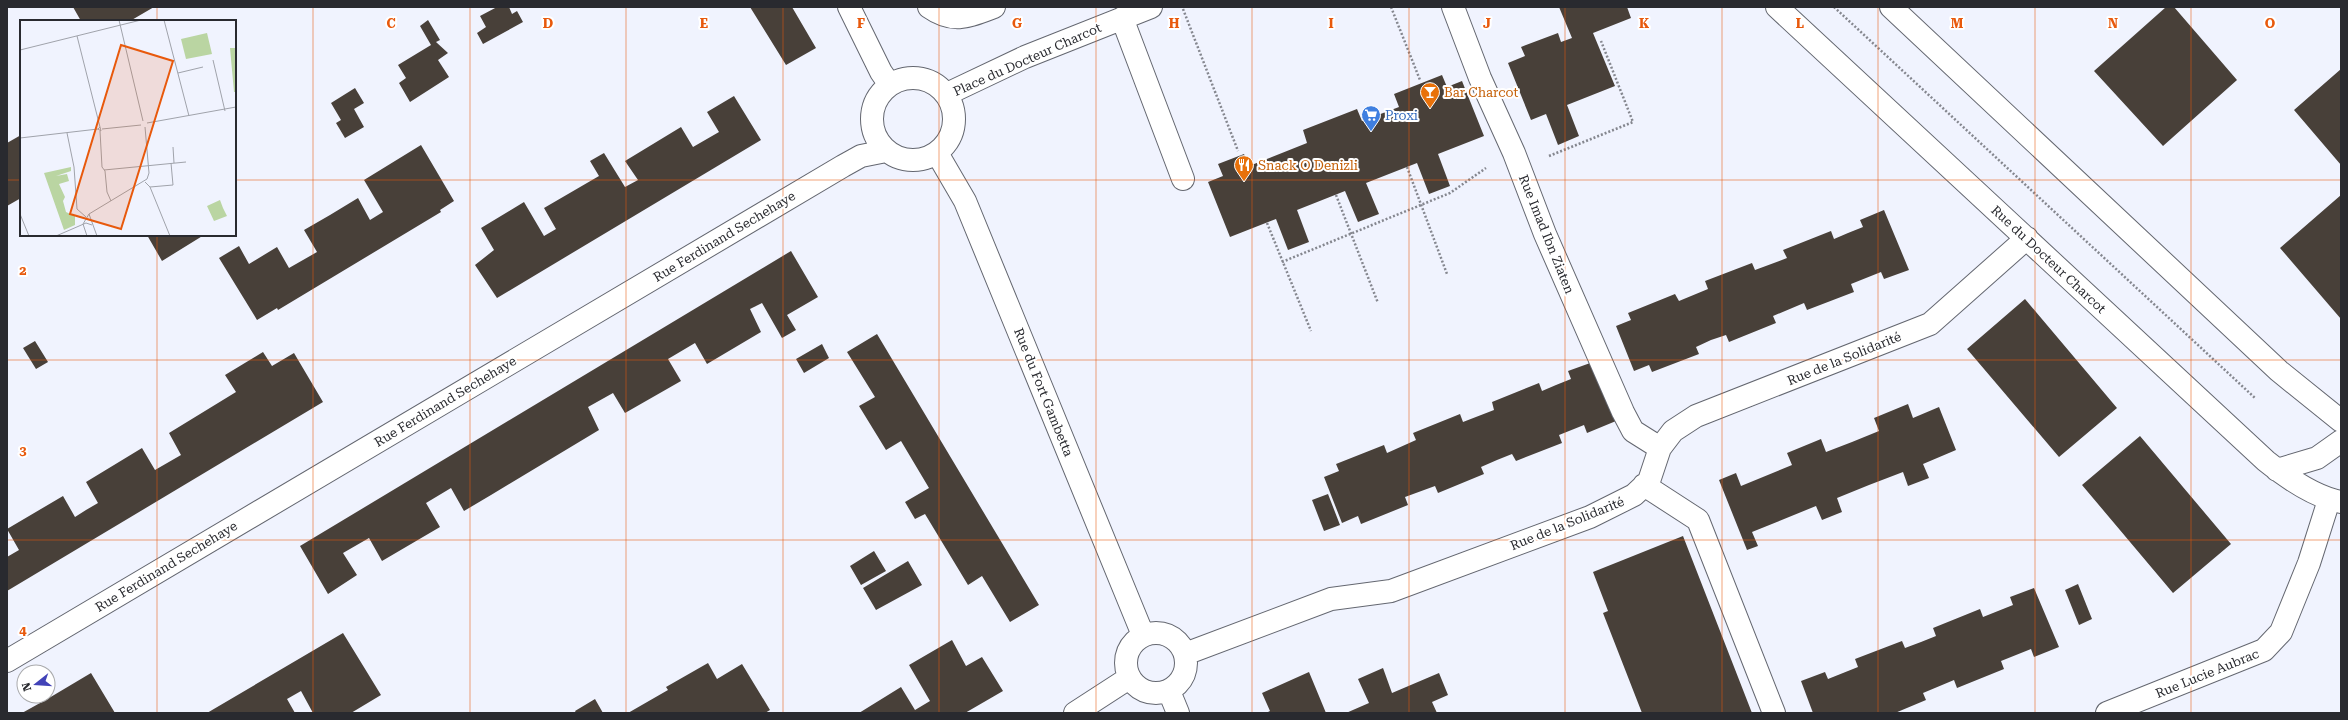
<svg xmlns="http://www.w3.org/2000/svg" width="2348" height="720" font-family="'Roboto Serif',serif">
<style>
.building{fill:#484039}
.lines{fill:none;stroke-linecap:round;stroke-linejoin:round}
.minor-casing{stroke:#646770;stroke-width:24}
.path{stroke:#85878f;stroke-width:2.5;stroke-dasharray:2 2;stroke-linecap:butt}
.minor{stroke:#fff;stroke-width:22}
.grid{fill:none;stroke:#e8590c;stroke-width:1;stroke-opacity:0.55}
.labels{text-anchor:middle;stroke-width:4;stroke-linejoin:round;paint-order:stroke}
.street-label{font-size:13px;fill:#292a2f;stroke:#fff}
.food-label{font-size:13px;fill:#c56008;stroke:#fff;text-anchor:start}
.shop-label{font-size:13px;fill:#366cbe;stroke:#fff;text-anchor:start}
.inset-road{fill:none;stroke:#a0a3ab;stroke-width:1}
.view{fill:#e8590c;fill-opacity:0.15;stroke:#e8590c;stroke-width:2}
.inset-edge{fill:none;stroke:#292a2f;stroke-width:2}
.grid-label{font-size:13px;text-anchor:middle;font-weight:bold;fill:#e8590c;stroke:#fff;stroke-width:4;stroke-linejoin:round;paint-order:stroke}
</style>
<rect width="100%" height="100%" fill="#f0f3fe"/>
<!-- building -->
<path class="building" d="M73 7H154L130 21H81Z
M497 7H509L512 14 517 11 523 22 483 44 477 33 486 27 480 16Z
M750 7H792L816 48 786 65Z
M1559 7H1627L1631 18 1593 33 1615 86 1567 105 1579 136 1558 145 1546 114 1531 120 1508 63 1525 56 1521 47 1558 33 1561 42 1572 38Z
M2166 7H2174L2237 80 2163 146 2094 71Z
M428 20 440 40 436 42 448 53 438 60 449 77 410 102 399 83 406 78 398 65 431 45 420 26Z
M2341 69V165L2294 110Z
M1442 75 1447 87 1462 81 1484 136 1438 154 1450 186 1429 194 1417 163 1366 183 1379 214 1358 222 1345 191 1297 210 1309 242 1288 250 1276 219 1230 237 1208 182 1223 176 1218 164 1244 154 1249 166 1307 143 1303 130 1357 109 1362 121 1399 107 1394 94Z
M355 88 364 103 354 109 364 127 345 138 336 123 341 120 331 103Z
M734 96 761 140 497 298 475 265 494 250 481 228 524 202 544 236 556 229 544 208 599 176 590 161 604 153 625 187 638 180 625 161 681 127 693 147 719 132 707 112Z
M21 135V198L7 206V143Z
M421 145 454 201 440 210 441 212 278 310 277 308 257 320 219 258 239 246 249 264 277 247 289 268 317 252 304 230 330 215 358 198 370 220 383 212 364 180Z
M2341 195V319L2280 248Z
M1884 210 1909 270 1884 279 1881 272 1851 284 1854 292 1807 310 1804 303 1773 316 1776 323 1729 342 1726 335 1711 340 1696 347 1699 354 1652 372 1649 365 1634 371 1616 326 1631 320 1628 313 1675 294 1679 301 1708 289 1705 281 1752 263 1755 270 1787 258 1783 250 1831 231 1834 239 1848 233 1863 227 1860 220Z
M147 235H204L162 261Z
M791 251 818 297 787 315 796 330 782 338 762 303 750 309 761 332 707 364 695 343 668 359 681 381 625 413 613 393 588 407 599 430 491 495 464 511 451 488 426 503 440 527 382 561 369 538 343 553 357 575 328 594 300 546Z
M2025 299 2117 408 2059 457 1967 349Z
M877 334 1039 605 1010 622 982 576 968 585 925 514 915 519 905 502 929 488 901 441 886 450 859 406 875 397 847 352Z
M35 341 48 362 36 369 23 348Z
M822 344 829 358 804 373 796 359Z
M263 352 272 366 294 353 323 402 7 591V557L19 550 7 529 63 496 75 517 86 510 98 503 86 482 142 448 155 470 181 455 169 433 236 392 225 375Z
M1593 362 1616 421 1587 433 1584 425 1559 435 1562 443 1516 461 1512 454 1497 460 1481 467 1484 474 1438 493 1435 486 1405 497 1408 505 1361 524 1358 516 1342 523 1324 477 1339 471 1336 464 1384 445 1387 453 1416 440 1413 433 1460 414 1463 422 1494 410 1492 402 1539 383 1542 391 1556 385 1571 379 1568 371Z
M1908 404 1913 418 1939 407 1956 450 1923 464 1929 478 1908 486 1903 472 1869 485 1837 498 1842 512 1822 520 1816 506 1752 532 1758 546 1747 550 1719 480 1736 473 1741 486 1792 465 1787 453 1821 439 1826 452 1852 442 1879 431 1874 418Z
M2140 436 2231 544 2173 593 2082 485Z
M1328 494 1340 525 1324 531 1312 500Z
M1683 536 1752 713H1642L1603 613 1608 611 1593 572Z
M874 551 886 571 861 585 850 566Z
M908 561 922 585 876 610 863 588Z
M2078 584 2092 619 2079 625 2065 590Z
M2034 588 2059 647 2034 657 2031 649 2001 661 2004 669 1957 688 1954 680 1923 693 1926 700 1895 713H1813L1801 681 1825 672 1828 679 1858 667 1855 659 1902 641 1905 648 1921 642 1936 636 1933 628 1980 609 1983 617 2013 605 2010 597Z
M343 633 381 695 351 713H313L301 691 287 699 295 713H207Z
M952 640 966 666 982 657 1003 691 965 713H859L901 687 915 710 930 701 909 665Z
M708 663 717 679 742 664 770 710 765 713H628L668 690 666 687Z
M1383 668 1392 693 1439 673 1448 695 1432 702 1437 713H1346L1369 703 1358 679Z
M1309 672 1326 713H1266L1270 711 1262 693Z
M91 673 115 713H22L49 698Z
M595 699 603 713H576L575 711Z"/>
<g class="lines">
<!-- minor casing -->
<g class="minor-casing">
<path id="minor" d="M849 7 881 72 890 85
M929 7C953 24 968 17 994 7
M1453 7 1480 78 1514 153 1545 234 1623 412 1633 431 1660 448
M1777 7 2266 461C2286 477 2315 497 2341 502
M1891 7 2279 371 2341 421
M1122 18 1183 179
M872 119a41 41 0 1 1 82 0a41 41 0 1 1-82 0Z
M947 94 1025 57 1151 7
M937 153 965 201 1143 635
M2277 470 2317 458 2341 441
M1644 485 1698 520 1774 713
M1126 663a30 30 0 1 1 60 0a30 30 0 1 1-60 0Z
M1185 654 1331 599 1391 591 1590 517 1634 495 1649 481 1660 448 1673 431 1696 416 1930 324 2027 238
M7 661 843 166 861 156 886 151
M1169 691 1178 713
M1075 713 1129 678
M2107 713 2264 650 2281 632 2309 563 2329 500"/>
</g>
<!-- path -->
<path class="path" d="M1391 7 1420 80
M1834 7 2255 398
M1183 9 1238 151
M1549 156 1633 122 1601 41
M1407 167 1447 274
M1336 195 1378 303
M1267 223 1311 331
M1282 262 1450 193 1486 168"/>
<!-- minor -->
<use href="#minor" class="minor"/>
</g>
<!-- grid -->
<path class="grid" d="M157 7V21M313 7V713M470 7V713M626 7V713M783 7V713M939 7V713M1096 7V713M1252 7V713M1409 7V713M1565 7V713M1722 7V713M1878 7V713M2035 7V713M2191 7V713M7 180H21M235 180H2341M157 235V713M7 360H2341M7 540H2341"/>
<!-- icons -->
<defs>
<g id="bar-pin" transform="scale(1)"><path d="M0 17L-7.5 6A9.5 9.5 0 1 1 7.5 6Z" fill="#e8710a" stroke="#fff"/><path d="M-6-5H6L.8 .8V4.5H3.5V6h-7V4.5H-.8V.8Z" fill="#fff"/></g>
<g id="supermarket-pin" transform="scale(1)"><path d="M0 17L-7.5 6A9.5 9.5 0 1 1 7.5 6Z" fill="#3f7fe0" stroke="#fff"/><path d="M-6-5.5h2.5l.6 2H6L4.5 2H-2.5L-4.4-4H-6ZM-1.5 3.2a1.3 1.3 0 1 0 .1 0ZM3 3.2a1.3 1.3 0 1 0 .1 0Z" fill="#fff"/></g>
<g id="restaurant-pin" transform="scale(1)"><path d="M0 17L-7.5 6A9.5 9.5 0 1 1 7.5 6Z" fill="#e8710a" stroke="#fff"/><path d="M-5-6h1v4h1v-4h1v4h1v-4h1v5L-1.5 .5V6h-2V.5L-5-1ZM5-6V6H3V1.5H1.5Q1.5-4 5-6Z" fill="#fff"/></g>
</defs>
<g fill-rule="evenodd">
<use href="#bar-pin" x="1430" y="92"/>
<use href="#supermarket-pin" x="1371" y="115"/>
<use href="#restaurant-pin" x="1244" y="165"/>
</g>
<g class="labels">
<!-- street labels -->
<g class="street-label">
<text transform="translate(1027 59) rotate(-24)" y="5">Place du Docteur Charcot</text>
<text transform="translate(1547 234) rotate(68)" y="5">Rue Imad Ibn Ziaten</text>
<text transform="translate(724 236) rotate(-31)" y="5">Rue Ferdinand Sechehaye</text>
<text transform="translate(2049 259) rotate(43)" y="5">Rue du Docteur Charcot</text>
<text transform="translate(1844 358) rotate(-22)" y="5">Rue de la Solidarité</text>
<text transform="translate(1044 392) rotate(68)" y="5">Rue du Fort Gambetta</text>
<text transform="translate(445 401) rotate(-31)" y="5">Rue Ferdinand Sechehaye</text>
<text transform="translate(1567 523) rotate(-22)" y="5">Rue de la Solidarité</text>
<text transform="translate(166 566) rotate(-31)" y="5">Rue Ferdinand Sechehaye</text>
<text transform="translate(2207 673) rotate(-22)" y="5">Rue Lucie Aubrac</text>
</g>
<!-- food labels -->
<g class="food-label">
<text x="1444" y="97">Bar Charcot</text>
<text x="1258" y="170">Snack O Denizli</text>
</g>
<!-- shop labels -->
<g class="shop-label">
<text x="1385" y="120">Proxi</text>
</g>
</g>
<!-- overview -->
<g transform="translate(20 20)">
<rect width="216" height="216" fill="#f0f3fe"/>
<path d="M187 13 192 34 166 39 161 19ZM210 28H216V72H214ZM51 147V151L36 156 47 154 49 161 39 164 45 177 43 181 46 192 55 196V205L44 210 24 153ZM200 180 203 188 198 190 203 188 207 196 194 201 187 186Z" fill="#bad5a2"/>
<path class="inset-road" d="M99 0 123 101M144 0 169 96M57 16 81 111 78 109 80 107M0 30 121 0M193 40 205 91M158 53 183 47M127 103 216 87M82 109 121 105M80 111 82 147 85 151 87 172 91 181M47 113 54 147 57 189 66 197M0 118 78 109M153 127 154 143M84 150 166 142M125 162 130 167 150 216M130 167 153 165 151 143M0 194 9 216M69 194 77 216M36 216 66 203 72 205M67 216 63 204 69 194 127 159 129 153 125 107"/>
<path class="view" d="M101 25 153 41 101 209 50 194Z"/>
<rect width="216" height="216" class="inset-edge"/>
</g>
<g class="grid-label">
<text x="391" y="28">C</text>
<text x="548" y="28">D</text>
<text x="704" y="28">E</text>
<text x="861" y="28">F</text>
<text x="1017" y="28">G</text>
<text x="1174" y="28">H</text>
<text x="1331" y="28">I</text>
<text x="1487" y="28">J</text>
<text x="1644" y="28">K</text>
<text x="1800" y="28">L</text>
<text x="1957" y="28">M</text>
<text x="2113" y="28">N</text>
<text x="2270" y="28">O</text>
<text x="23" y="275">2</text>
<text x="23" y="455">3</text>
<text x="23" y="635">4</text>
</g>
<!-- border -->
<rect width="2348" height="720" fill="none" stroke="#292a2f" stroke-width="16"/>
<!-- north arrow -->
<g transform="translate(36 684) rotate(253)"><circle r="19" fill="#ffffff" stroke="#a9aaac"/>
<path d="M0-3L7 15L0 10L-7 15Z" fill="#4243b8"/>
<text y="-6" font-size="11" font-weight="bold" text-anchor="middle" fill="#292a2f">N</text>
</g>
</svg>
